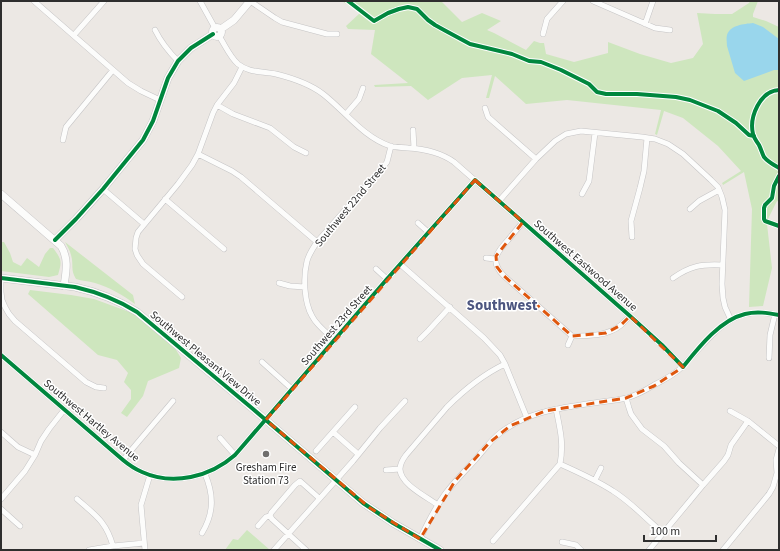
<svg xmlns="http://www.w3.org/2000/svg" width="780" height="551" font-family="'Source Sans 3',sans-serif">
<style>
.green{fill:#cee6be}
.water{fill:#99d6ec}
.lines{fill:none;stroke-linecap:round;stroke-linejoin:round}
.minor-casing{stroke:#c5c4c5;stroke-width:6}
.tertiary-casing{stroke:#c5c4c5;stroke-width:8}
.secondary-casing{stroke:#c5c4c5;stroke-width:8}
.minor{stroke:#fcfcfb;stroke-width:5}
.tertiary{stroke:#fcfcfb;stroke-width:7}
.secondary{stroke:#fcfcfb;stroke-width:7}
.cycleway-casing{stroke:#fff;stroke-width:6}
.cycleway{stroke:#00873e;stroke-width:4}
.marked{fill:none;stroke:#df570e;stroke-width:3;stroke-dasharray:8 5;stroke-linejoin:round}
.poi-dot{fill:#706f6e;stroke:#fff;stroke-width:1.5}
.labels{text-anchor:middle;stroke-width:3;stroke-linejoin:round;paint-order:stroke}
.street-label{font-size:11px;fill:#2e2e2e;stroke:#fff}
.poi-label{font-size:11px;fill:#2e2e2e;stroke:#fff}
.district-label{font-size:15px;font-weight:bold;fill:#4d5680;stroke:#fff}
</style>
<rect width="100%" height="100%" fill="#ece8e4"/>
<!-- green -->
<path class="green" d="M342 1H441L462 22 482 13 501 21 487 30 494 33 526 50 534 41 540 43H544L546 54 574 62 608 53V42L640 54 671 63 693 58 703 44 697 13 715 14H732L749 3 750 1H758L753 14V17L766 21 779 27V202L777 201 767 221 779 225V227L767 224 772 268 763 306 749 307 752 209 744 172 723 185 722 183 741 171 718 146 683 118 664 111 657 135 655 134 661 110 567 100 526 104 495 76 489 98H486L492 75 462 78 428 100 411 86 375 87 374 85 408 83 371 54 375 30 348 29 346 26 360 13Z
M1 242H4L10 253 13 262 21 266 27 258 39 267 45 254 50 248H53C62 260 62 261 58 275L49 277 1 271Z
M65 242 133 295 135 304C123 295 109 287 95 283 88 281 82 281 76 279 70 269 74 265 71 255 70 250 67 246 65 242Z
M30 290 71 295 94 299 135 314 173 345 181 358 179 368 148 381 143 396 127 417 121 413 131 399V390L124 382 128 373 117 360 98 355 28 294Z
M247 530 270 550H225L233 539 238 540Z"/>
<!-- water -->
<path class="water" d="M753 23 763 27 779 39V70H774L744 81 735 73 727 46C727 42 726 39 727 35 730 25 744 24 753 23Z"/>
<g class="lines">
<!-- minor casing -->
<g class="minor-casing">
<path id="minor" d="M34 1 128 83 141 91 160 100
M200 1 215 28
M250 1 275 18 282 22 327 34H337
M593 1 655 28 670 30
M645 24 653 1
M155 30C161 42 169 52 178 61
M543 34 547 19 563 1
M74 35 104 1
M219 36C225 45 230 57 238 64 249 73 262 71 276 74 292 78 310 84 323 94 345 111 363 137 390 146 396 148 403 147 408 148 425 149 440 152 454 162L630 316 662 345 683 367
M217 105 233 114 270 128 294 147 306 153
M485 108 488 117 536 159
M346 114 359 99 363 88
M413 130 414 148
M63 140 66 127 113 70
M198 154 232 171 241 177 317 242
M103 189 144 224
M582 194 589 181 595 133
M165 199 224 249
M499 201 536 159 555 141 566 134 581 131 642 137 655 139 668 144 683 154 711 180 718 187 722 197 725 210 722 284 723 298 725 307 731 320
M690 209 699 201 719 190
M523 222C518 228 513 234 508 240 497 252 489 261 504 276L572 336C589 336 608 336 621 325 624 322 627 319 630 316
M418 223 428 232
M632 237 631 221 640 188 644 171 647 138
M486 258 495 259
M400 264 484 338 500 355 505 364 527 418
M376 269 387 279
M1 278V292L2 300 5 307 9 314 15 321 86 382 96 387 104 388
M673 278C690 266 701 264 722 265
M279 283 290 286 305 287
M182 297 143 264 137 255 135 249 136 238 138 232 178 184 192 165 198 154 213 113 217 105 234 83 242 67
M420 339 428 331 450 307
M335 340C327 333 317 326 312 316 304 302 303 277 307 261 309 254 313 248 317 242L383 167 387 162 391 146
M568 345 572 336
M1 355 123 460C129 465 135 469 142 472 173 486 210 477 235 455L387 279 475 180
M769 358 770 335 775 314
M262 362 292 389
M626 398 629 408 631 414 642 429 664 446 679 463 703 485
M730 411 748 421 779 446
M1 432 18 447 35 455
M333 432 358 454
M220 438 235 455
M316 451 355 407
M123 460 139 441 173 401
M560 464C578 472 596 480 613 491 631 502 646 519 663 533
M386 470 400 469
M595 480 601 468
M1 499 25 471 35 455 41 441 49 429 64 410
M77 499C95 515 106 521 113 546
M438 505C427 497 400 484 400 469 400 464 403 459 406 455L447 407C464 390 484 374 505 364
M1 509 20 526
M270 516 272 519 306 550
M258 526 266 517 270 516 271 513 295 485 300 481 319 498
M202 533C214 513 214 495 205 474
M420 539C427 524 435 508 445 494 454 482 465 471 475 460 483 451 490 441 500 433 530 410 563 408 600 402 608 401 618 400 627 398 636 395 646 390 654 385 664 380 674 375 682 367 686 363 690 358 694 354 722 324 735 306 779 315
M493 541 560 464C564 443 560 429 556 409
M562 542 576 545 581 550
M89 550 113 546 144 543
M145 550 141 505 150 475
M274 550 353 461 380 428 405 401
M649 550 703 485 724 461 728 455 731 445 748 421
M723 550 769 494 773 487 777 473 776 460 779 449"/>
</g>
<!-- tertiary casing -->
<g class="tertiary-casing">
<path id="tertiary" d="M212.5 32a4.5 4.5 0 1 1 9 0a4.5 4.5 0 1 1-9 0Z
M221 29 234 20 250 1
M1 194 61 246C69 259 66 272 64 286
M55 240 76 219 103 189 143 140 153 121 168 78 178 61 191 48 213 34"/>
</g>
<!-- secondary casing -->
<g class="secondary-casing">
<path id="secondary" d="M1 278 75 287C97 292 118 300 137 312L253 409 363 503 393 523 440 550"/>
</g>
<!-- minor -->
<use href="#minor" class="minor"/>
<!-- tertiary -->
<use href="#tertiary" class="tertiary"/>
<!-- secondary -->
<use href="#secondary" class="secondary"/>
<!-- cycleway casing -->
<g class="cycleway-casing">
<path id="cycleway" d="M348 1 374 21 388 13 399 9 408 7 417 9 428 20 435 25 444 30 470 44 512 54 529 61 541 62 561 70 589 84 597 92 606 94H637L676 97 690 100 718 111 736 123 749 135 754 136
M779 90C760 91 749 117 753 134 754 138 757 142 759 145 761 149 762 153 764 157 768 162 774 165 779 168
M779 176 774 186 772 198 765 205 764 208V219L765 221 779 226
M55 240 76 219 103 189 143 140 153 121 168 78 178 61 191 48 213 34
M1 278 75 287C97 292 118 300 137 312L253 409 363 503 393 523 440 550
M1 355 123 460C129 465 135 469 142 472 173 486 210 477 235 455L387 279 475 180 630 316 662 345 683 367C699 347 720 320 745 314 757 311 768 313 779 315"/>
</g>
<!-- cycleway -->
<use href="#cycleway" class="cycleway"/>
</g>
<!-- marked area -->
<path class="marked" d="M475 180 523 222 496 256 497 267 504 276 572 336 606 333 621 325 630 316 683 367 654 386 626 398 545 411 510 426 489 443 455 481 420 539 370 508 266 420Z"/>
<!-- markers -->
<circle class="poi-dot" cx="266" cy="454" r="4"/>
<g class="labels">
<!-- street labels -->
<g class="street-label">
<text transform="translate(350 205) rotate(-50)" y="4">Southwest 22nd Street</text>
<text transform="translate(586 265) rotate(41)" y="4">Southwest Eastwood Avenue</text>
<text transform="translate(336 325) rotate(-49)" y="4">Southwest 23rd Street</text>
<text transform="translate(206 358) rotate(40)" y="4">Southwest Pleasant View Drive</text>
<text transform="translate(92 420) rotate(40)" y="4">Southwest Hartley Avenue</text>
</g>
<!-- poi labels -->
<g class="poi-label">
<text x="266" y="471">Gresham Fire<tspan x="266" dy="13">Station 73</tspan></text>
</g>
<!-- district labels -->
<g class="district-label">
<text x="502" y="310">Southwest</text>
</g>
</g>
<!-- border -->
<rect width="780" height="551" fill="none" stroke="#2e2e2e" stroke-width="4"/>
<!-- scale -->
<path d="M644 535v6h72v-6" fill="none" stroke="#2e2e2e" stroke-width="2"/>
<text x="650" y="535" font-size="12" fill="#2e2e2e" stroke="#ffffff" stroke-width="3" paint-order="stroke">100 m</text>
</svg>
